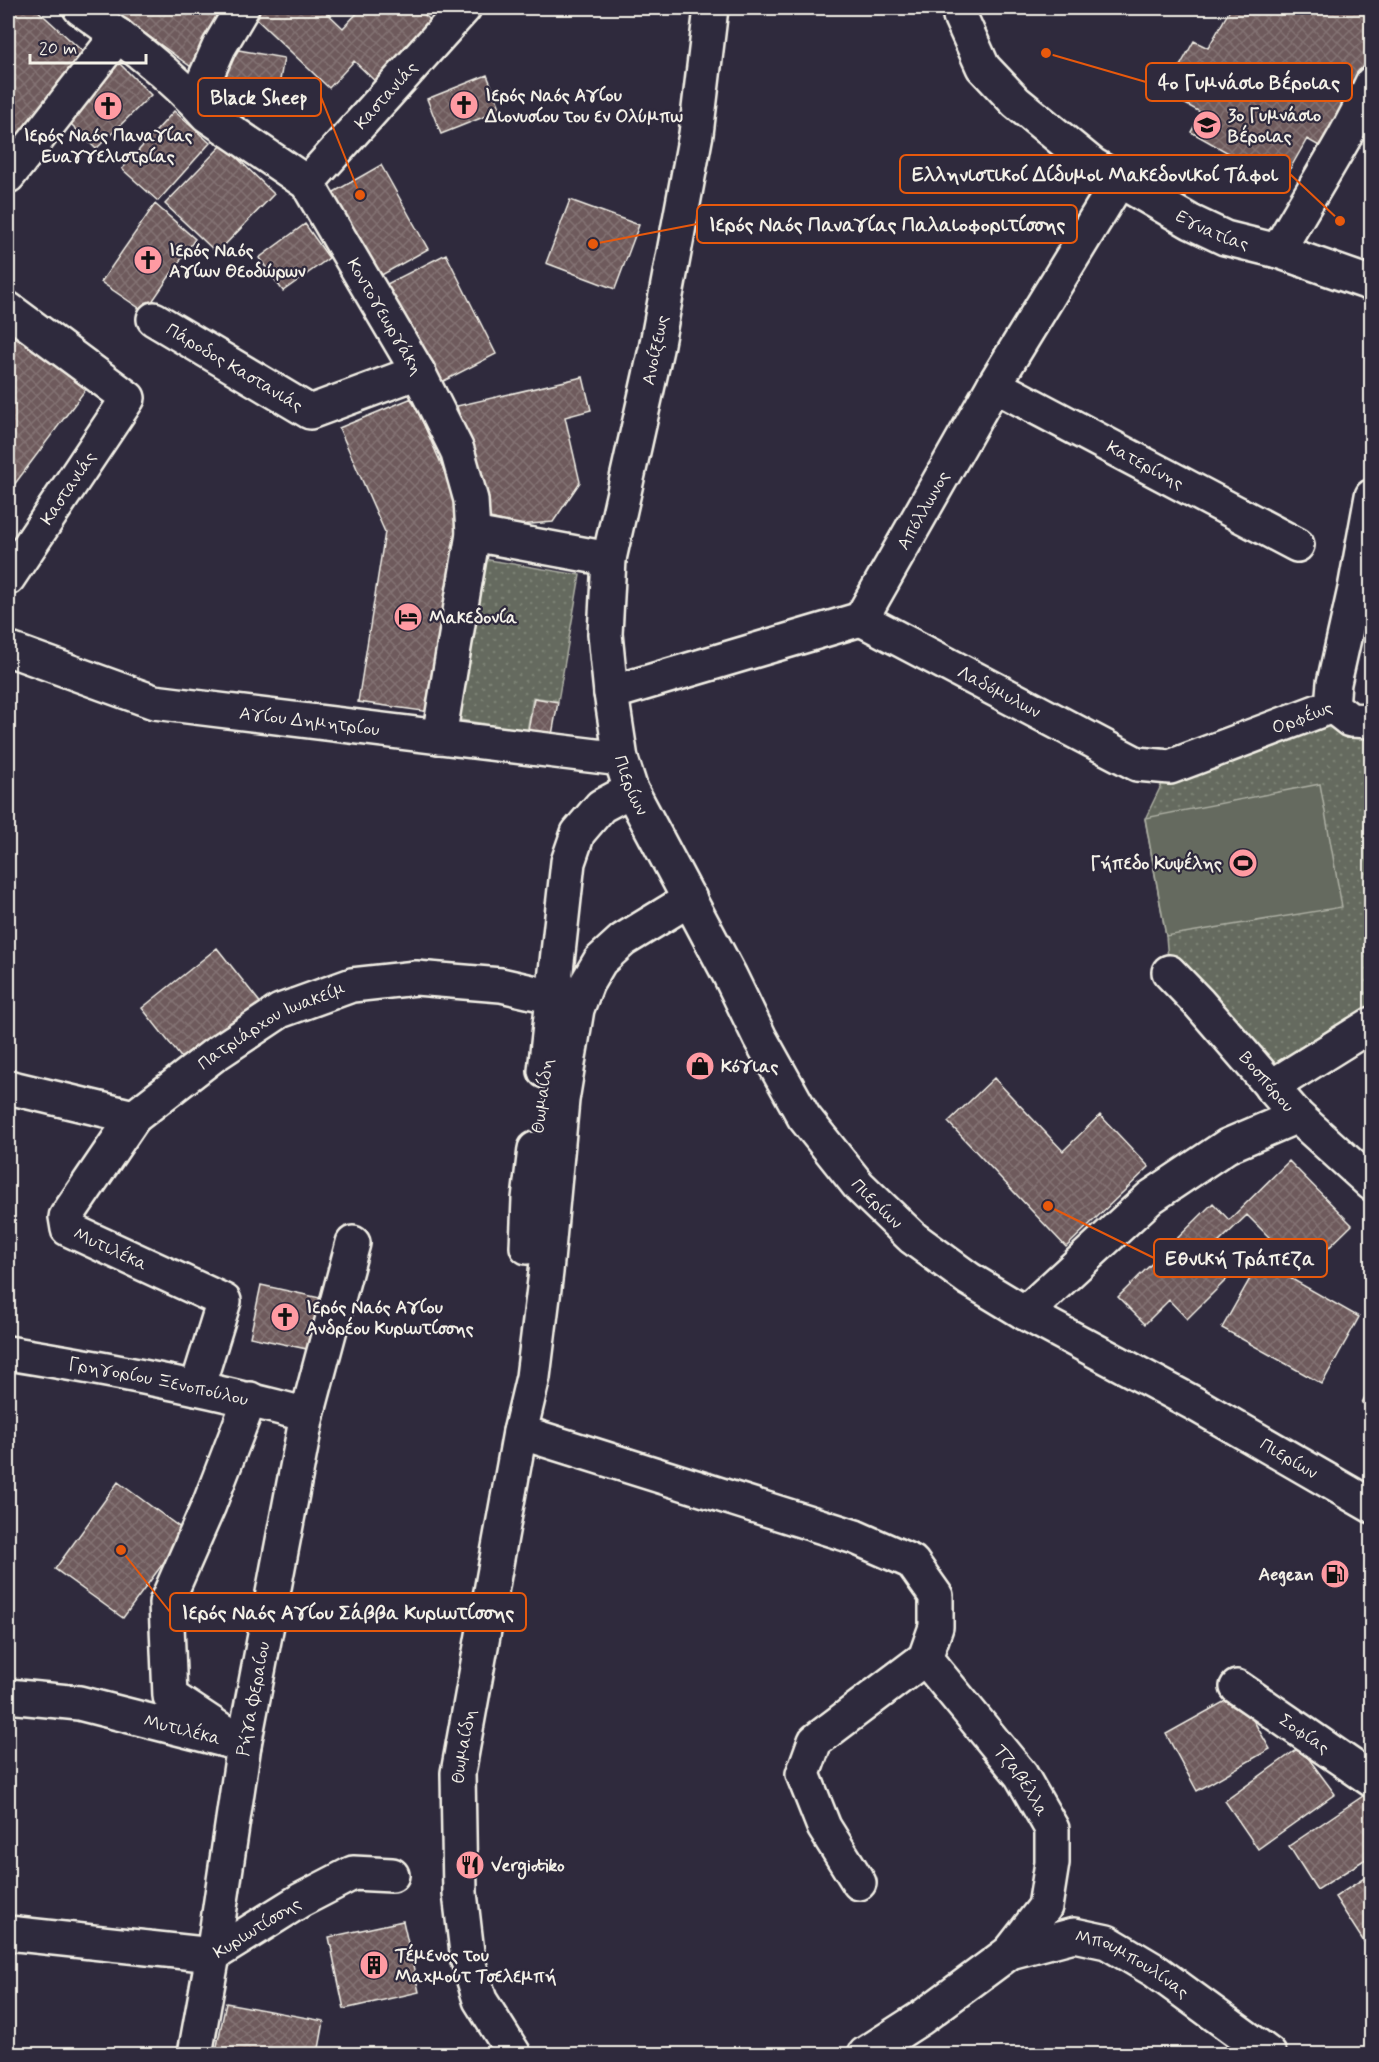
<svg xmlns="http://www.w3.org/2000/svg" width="1379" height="2062" font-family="Mynerve,sans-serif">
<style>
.grass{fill:url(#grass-dots);stroke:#acaea3;stroke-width:1.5}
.garden{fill:#656b5e;stroke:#acaea3;stroke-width:1.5}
.building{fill:url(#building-cross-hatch);stroke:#f4f1e8;stroke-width:1.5}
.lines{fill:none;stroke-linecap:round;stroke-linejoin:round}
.minor-casing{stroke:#f4f1e8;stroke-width:38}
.major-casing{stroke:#f4f1e8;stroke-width:38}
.minor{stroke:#2f2a3d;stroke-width:33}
.major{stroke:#2f2a3d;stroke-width:33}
.labels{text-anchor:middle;stroke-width:4.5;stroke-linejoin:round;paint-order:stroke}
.street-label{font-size:18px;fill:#f4f1e8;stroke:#2f2a3d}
.poi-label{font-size:18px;font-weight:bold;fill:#f4f1e8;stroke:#2f2a3d;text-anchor:start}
.leader{fill:none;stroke:#e8590c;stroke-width:2}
.callout-dot{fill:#e8590c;stroke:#2f2a3d;stroke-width:2}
.callout{fill:#2f2a3d;stroke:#e8590c;stroke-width:2}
.callout-label{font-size:20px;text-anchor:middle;font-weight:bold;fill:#f4f1e8}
</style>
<defs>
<pattern id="grass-dots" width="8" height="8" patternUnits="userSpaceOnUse" patternTransform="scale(1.5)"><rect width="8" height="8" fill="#656b5e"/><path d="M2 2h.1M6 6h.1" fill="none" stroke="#7c8175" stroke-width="1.8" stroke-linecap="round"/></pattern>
<pattern id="building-cross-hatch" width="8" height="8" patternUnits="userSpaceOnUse" patternTransform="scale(1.5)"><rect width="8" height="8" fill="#6e5a5c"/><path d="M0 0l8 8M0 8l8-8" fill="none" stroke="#837273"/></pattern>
</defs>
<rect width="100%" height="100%" fill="#2f2a3d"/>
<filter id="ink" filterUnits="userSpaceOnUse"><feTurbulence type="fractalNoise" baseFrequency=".0167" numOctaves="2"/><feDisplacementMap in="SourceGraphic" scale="12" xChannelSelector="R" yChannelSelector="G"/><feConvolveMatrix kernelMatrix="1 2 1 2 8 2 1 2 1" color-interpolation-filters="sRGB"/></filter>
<g filter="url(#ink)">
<!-- grass -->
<path class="grass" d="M483 559 580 575 558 701 533 697 527 731 455 719Z
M1332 706 1371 721V1024L1271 1087 1169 972 1166 936 1145 819 1170 767Z"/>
<!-- garden -->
<path class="garden" d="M1320 784 1342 907 1166 936 1145 818Z"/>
<!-- building -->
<path class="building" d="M8 8H35L93 61 8 154Z
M110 8H232L205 77Z
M259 8H322L343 28 362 8H417L436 25 379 85 354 61 329 88 252 15Z
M1231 8H1372V34L1368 41 1372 43V57L1321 147 1307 139 1282 183 1191 132 1202 113 1165 93 1194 41 1208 48Z
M227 48 284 58 274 113 217 103Z
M119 63 151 95 96 149 64 117Z
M487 75 501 110 441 134 427 99Z
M174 111 210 143 158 201 122 169Z
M223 144 274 194 217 253 165 204Z
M381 165 428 249 371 281 325 197Z
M570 200 639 225 615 289 546 263Z
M155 204 195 239 145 312 101 282Z
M305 224 329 258 283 291 259 258Z
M446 254 496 354 430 388 379 288Z
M8 330 86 389 8 493Z
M583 377 591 410 565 417 580 482 553 522 519 525 482 516 457 406Z
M412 398 462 511 430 712 358 702 385 532 339 428Z
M534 698 558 702 552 735 528 731Z
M217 948 262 1005 187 1065 142 1008Z
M994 1078 1063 1151 1100 1115 1149 1167 1066 1247 948 1122Z
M1289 1161 1352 1225 1304 1272 1247 1215 1215 1246 1237 1269 1187 1319 1169 1300 1145 1324 1118 1297 1213 1203 1229 1220Z
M1260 1261 1359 1317 1322 1384 1222 1328Z
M261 1285 320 1298 307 1349 250 1337Z
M1372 1383V1408L1362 1403Z
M118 1482 186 1532 123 1618 55 1569Z
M1238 1694 1270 1749 1197 1791 1166 1734Z
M1300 1747 1335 1794 1258 1849 1225 1801Z
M1369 1792 1372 1796V1855L1317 1890 1289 1846Z
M1372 1873V1942L1366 1945 1335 1897Z
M403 1921 419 1992 344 2009 329 1937Z
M226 2003 324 2021 318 2054H235L216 2051Z"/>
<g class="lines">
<!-- minor casing -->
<g class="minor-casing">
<g id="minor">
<path id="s1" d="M80 8C125 40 171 74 207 115L307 183 418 372 457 450 471 500 473 534 439 737"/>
<path id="s2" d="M959 8 960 16 983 67 1016 102 1093 165 1191 222 1225 238 1278 251 1372 284"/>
<path d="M195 101 219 47 242 8"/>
<path d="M8 176 118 35"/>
<path id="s3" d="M307 183 464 8"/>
<path d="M1278 251C1309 195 1346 141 1372 83"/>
<path d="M8 309 128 398 8 578"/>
<path id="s4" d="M154 319 310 412 418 372"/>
<path id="s5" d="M994 385 1297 545"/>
<path d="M473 534 609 559"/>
<path id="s6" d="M861 619 1137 764 1170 767 1332 706"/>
<path id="s7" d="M8 649 154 702 621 759"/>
<path id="s8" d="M611 693 861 619 994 385 1120 179"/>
<path d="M1332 706 1334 683 1355 589 1372 496"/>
<path d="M1332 706 1350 720 1372 721"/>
<path id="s9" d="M1169 972 1199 1003 1297 1116 1372 1184"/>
<path d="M545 1071 568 862 578 833 601 806 631 790"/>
<path id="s10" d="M8 1087 134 1117 214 1055 280 1011 352 985 416 978 501 985 554 997"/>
<path d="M1271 1087 1372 1024"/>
<path id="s11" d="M134 1117 66 1217 68 1229 224 1301 197 1388"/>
<path d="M527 1247 529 1199 535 1149"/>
<path d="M1025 1313 1151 1197 1227 1146 1297 1116"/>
<path id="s12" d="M8 1353C108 1369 209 1388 307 1415"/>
<path d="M520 1432 855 1537 912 1562 936 1596V1627L925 1658 815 1741 803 1774 824 1827 859 1883"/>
<path id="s13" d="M925 1658 1021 1775 1052 1829V1863L1045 1907 1010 1952"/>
<path id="s14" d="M1237 1687 1372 1780"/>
<path id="s15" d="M8 1696 79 1703 244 1745 170 1696 166 1603 209 1505 250 1399"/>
<path id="s16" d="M8 1933 213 1955 301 1900 353 1873 392 1875"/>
<path id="s17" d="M195 2054 213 1955 244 1745 307 1415 353 1243"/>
<path id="s18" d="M514 2054 480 2000 468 1961 460 1893 458 1773 520 1432 533 1377 546 1272 562 1100 577 1009 587 983 600 961 623 940 690 899"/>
<path id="s19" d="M865 2054 921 2018 1010 1952 1074 1935 1107 1942 1154 1970 1269 2054"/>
</g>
</g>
<!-- major casing -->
<g class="major-casing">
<g id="major">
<path id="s20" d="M711 8 696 134 656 349 609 559 605 634 611 693 621 759 631 790 730 976 760 1038 804 1117 859 1186 913 1238 969 1279 1025 1313 1195 1404 1372 1506"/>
</g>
</g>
<!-- minor -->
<use href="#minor" class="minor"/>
<!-- major -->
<use href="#major" class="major"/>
</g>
</g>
<!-- icons -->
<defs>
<g id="church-disc" transform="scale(1.5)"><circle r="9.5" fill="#ff9aa2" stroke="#2f2a3d"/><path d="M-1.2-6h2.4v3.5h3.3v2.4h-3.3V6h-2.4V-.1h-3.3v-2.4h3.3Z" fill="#111"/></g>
<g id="school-disc" transform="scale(1.5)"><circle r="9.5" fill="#ff9aa2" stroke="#2f2a3d"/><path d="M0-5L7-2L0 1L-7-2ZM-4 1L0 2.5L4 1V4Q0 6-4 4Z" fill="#111"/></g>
<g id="hotel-disc" transform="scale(1.5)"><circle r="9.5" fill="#ff9aa2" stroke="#2f2a3d"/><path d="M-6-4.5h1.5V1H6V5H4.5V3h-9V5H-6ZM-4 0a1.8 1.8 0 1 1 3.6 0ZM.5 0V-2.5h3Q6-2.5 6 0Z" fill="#111"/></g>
<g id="stadium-disc" transform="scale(1.5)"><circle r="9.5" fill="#ff9aa2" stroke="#2f2a3d"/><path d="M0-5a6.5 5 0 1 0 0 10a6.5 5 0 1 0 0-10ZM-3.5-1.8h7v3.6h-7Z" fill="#111"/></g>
<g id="shop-disc" transform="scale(1.5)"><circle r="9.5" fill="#ff9aa2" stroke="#2f2a3d"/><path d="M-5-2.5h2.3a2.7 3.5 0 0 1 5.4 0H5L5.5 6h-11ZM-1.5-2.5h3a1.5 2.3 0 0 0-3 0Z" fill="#111"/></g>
<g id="fuel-disc" transform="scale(1.5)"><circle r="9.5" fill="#ff9aa2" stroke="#2f2a3d"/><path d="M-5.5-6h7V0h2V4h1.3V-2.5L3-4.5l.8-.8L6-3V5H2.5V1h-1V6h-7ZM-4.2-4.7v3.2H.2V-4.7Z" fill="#111"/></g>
<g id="restaurant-disc" transform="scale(1.5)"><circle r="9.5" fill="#ff9aa2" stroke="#2f2a3d"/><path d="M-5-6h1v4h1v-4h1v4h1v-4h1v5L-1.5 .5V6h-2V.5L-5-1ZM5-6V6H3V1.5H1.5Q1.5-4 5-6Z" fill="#111"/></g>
<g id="building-disc" transform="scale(1.5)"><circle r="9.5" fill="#ff9aa2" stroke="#2f2a3d"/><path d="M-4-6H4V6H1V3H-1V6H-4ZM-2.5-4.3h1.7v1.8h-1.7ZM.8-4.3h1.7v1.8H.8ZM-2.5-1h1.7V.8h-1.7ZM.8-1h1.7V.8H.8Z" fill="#111"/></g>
</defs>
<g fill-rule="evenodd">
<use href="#church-disc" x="464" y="105"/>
<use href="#church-disc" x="108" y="106"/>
<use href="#school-disc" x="1207" y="125"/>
<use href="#church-disc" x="148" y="260"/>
<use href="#hotel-disc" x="408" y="617"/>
<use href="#stadium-disc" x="1243" y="863"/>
<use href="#shop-disc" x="700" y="1066"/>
<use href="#church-disc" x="285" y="1317"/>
<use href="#fuel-disc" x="1335" y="1574"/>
<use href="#restaurant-disc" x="470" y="1865"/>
<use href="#building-disc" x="374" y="1965"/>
</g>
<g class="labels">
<!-- street labels -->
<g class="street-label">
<text dy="6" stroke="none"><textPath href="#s3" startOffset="118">Καστανιάς</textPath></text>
<text dy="6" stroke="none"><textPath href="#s2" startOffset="348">Εγνατίας</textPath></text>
<text dy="6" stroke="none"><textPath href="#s1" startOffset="442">Κοντογεωργάκη</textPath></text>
<text transform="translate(655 350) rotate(-78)" y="6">Ανοίξεως</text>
<text dy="6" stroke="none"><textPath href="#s4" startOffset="94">Πάροδος Καστανιάς</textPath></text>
<text dy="6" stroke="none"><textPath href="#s5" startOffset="171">Κατερίνης</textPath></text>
<text transform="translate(68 488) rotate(-56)" y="6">Καστανιάς</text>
<text dy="6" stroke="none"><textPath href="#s8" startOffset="386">Απόλλωνος</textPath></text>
<text dy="6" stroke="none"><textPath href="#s6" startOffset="156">Λαδόμυλων</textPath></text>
<text dy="6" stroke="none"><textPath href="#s6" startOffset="486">Ορφέως</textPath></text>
<text dy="6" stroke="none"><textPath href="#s7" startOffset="312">Αγίου Δημητρίου</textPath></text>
<text dy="6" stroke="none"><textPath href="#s20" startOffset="790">Πιερίων</textPath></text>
<text dy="6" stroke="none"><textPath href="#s10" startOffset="296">Πατριάρχου Ιωακείμ</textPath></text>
<text dy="6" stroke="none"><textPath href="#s9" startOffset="147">Βοσπόρου</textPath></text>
<text transform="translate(542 1096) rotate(-83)" y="6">Θωμαίδη</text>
<text dy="6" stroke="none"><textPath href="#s20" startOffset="1278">Πιερίων</textPath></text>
<text dy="6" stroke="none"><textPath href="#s11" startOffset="180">Μυτιλέκα</textPath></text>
<text dy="6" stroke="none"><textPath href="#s12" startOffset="153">Γρηγορίου Ξενοπούλου</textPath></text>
<text dy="6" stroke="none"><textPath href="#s20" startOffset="1764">Πιερίων</textPath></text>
<text dy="6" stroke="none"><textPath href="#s17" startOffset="360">Ρήγα Φεραίου</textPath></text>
<text dy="6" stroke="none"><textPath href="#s15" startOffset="178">Μυτιλέκα</textPath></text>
<text dy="6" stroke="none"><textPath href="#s14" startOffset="82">Σοφίας</textPath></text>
<text dy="6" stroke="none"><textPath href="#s18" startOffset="320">Θωμαίδη</textPath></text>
<text dy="6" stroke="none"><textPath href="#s13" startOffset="156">Τζαβέλλα</textPath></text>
<text dy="6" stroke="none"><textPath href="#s16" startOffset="258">Κυριωτίσσης</textPath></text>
<text dy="6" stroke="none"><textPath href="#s19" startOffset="309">Μπουμπουλίνας</textPath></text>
</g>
<!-- poi labels -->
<g class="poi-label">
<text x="485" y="101">Ιερός Ναός Αγίου<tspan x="485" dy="21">Διονυσίου του εν Ολύμπω</tspan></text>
<text x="1228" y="121">3ο Γυμνάσιο<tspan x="1228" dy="21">Βέροιας</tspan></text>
<text x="108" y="141" text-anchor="middle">Ιερός Ναός Παναγίας<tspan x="108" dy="21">Ευαγγελιστρίας</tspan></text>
<text x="169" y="256">Ιερός Ναός<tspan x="169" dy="21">Αγίων Θεοδώρων</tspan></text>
<text x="429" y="623">Μακεδονία</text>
<text x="1222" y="869" text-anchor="end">Γήπεδο Κυψέλης</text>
<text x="721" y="1072">Κόγιας</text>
<text x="306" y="1313">Ιερός Ναός Αγίου<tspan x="306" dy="21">Ανδρέου Κυριωτίσσης</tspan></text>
<text x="1314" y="1580" text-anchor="end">Aegean</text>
<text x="491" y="1871">Vergiotiko</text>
<text x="395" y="1961">Τέμενος του<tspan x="395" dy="21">Μαχμούτ Τσελεμπή</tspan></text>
</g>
</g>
<!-- callouts -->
<path class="leader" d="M1046 53L1146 82M360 195L321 97M1340 221L1290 174M593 244L697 224M1048 1206L1154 1258M121 1550L170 1612"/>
<g class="callout-dot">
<circle cx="1046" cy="53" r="6"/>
<circle cx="360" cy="195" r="6"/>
<circle cx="1340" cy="221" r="6"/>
<circle cx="593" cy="244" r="6"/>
<circle cx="1048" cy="1206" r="6"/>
<circle cx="121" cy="1550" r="6"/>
</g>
<g class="callout">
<rect x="1146" y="63" width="206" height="38" rx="6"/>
<rect x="198" y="78" width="123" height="38" rx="6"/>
<rect x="900" y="155" width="390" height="38" rx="6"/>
<rect x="697" y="205" width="380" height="38" rx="6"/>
<rect x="1154" y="1239" width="173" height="38" rx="6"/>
<rect x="170" y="1593" width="356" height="38" rx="6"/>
</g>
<g class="callout-label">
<text x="1249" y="89">4ο Γυμνάσιο Βέροιας</text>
<text x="259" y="104">Black Sheep</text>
<text x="1095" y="181">Ελληνιστικοί Δίδυμοι Μακεδονικοί Τάφοι</text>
<text x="887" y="231">Ιερός Ναός Παναγίας Παλαιοφοριτίσσης</text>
<text x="1240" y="1265">Εθνική Τράπεζα</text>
<text x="348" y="1619">Ιερός Ναός Αγίου Σάββα Κυριωτίσσης</text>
</g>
<!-- margin -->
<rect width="1379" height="2062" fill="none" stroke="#2f2a3d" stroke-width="30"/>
<rect x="15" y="15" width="1349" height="2032" fill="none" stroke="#f4f1e8" stroke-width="2" filter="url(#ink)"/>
<!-- scale -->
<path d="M30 54v9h116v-9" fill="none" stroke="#f4f1e8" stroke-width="3"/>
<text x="39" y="54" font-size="18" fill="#f4f1e8" stroke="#2f2a3d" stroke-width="4.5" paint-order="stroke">20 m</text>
</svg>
